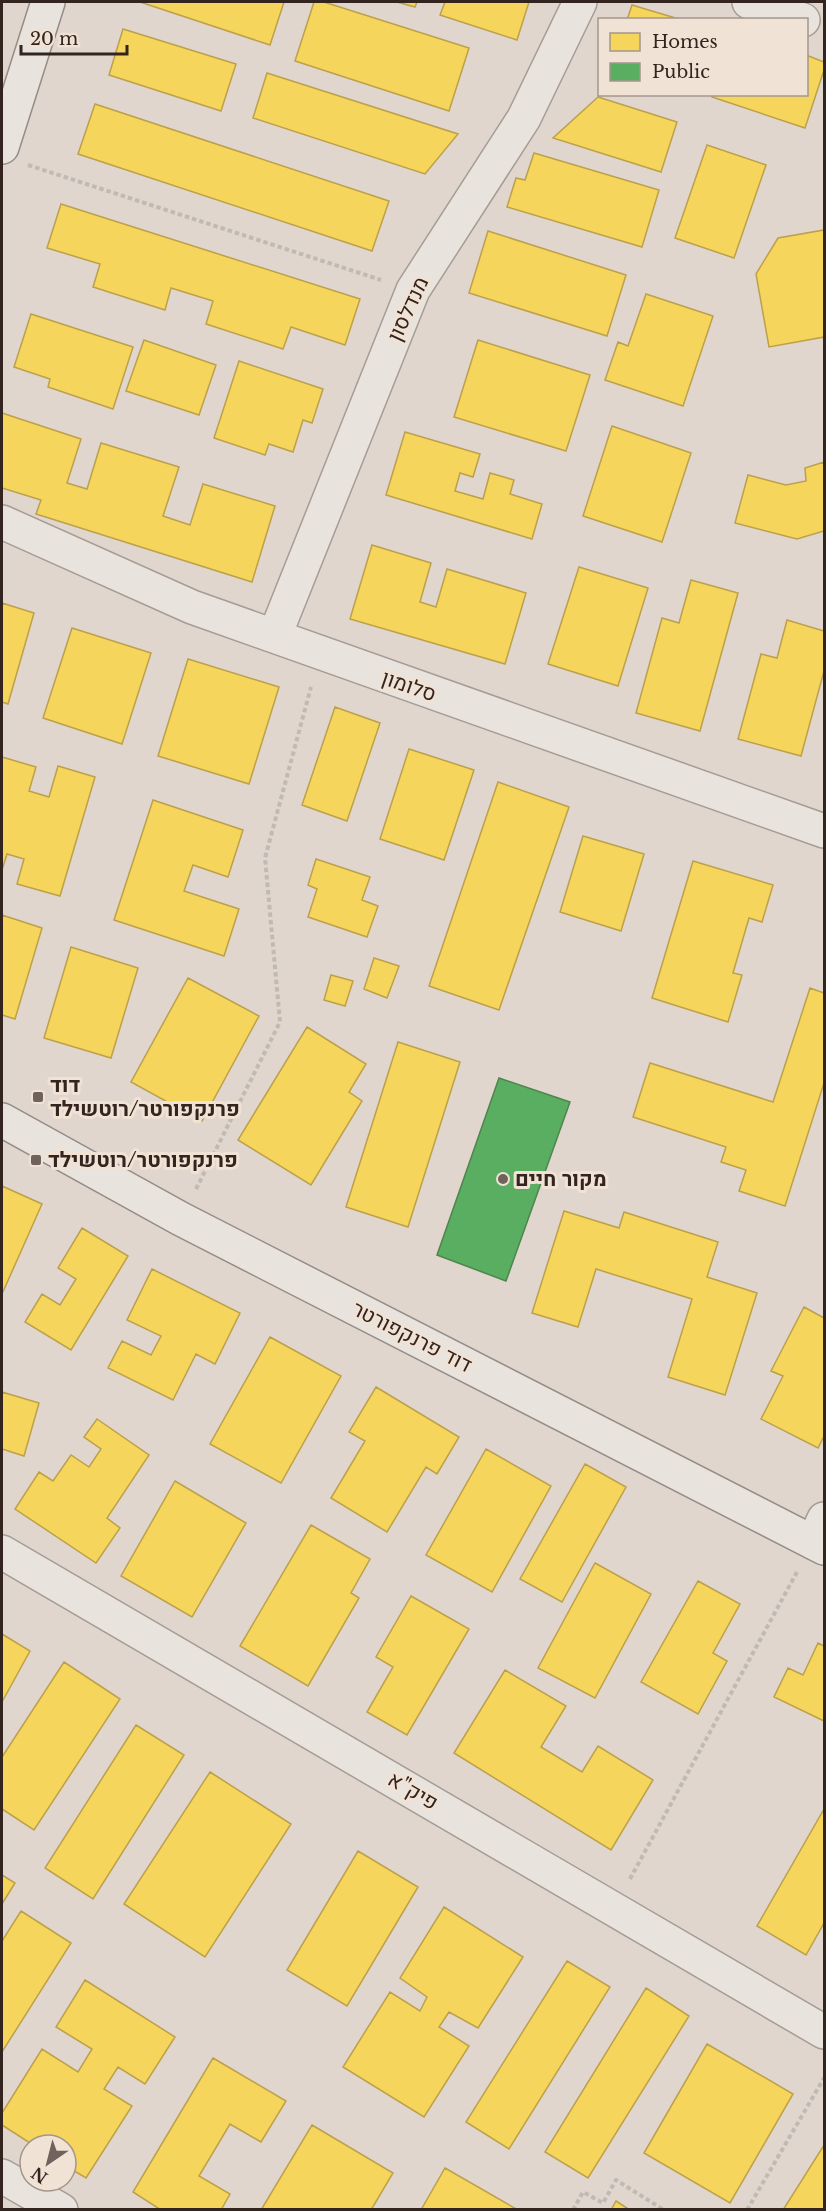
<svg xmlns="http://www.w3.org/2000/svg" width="826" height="2211" font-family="'Libre Baskerville',Heebo,serif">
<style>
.homes{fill:#f6d55c;stroke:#bca04a;stroke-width:1.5}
.public{fill:#5aae61;stroke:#4e854d;stroke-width:1.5}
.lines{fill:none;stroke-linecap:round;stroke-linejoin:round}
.street-casing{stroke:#a59c96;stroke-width:36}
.secondary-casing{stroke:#958c86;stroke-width:36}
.path{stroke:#c1bab4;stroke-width:4;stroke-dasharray:4.5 3;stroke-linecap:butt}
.street{stroke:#e9e3dd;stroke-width:33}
.secondary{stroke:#e9e3dd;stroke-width:33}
.poi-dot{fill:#70625c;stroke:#f0e2d4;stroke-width:2}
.labels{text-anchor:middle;stroke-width:6;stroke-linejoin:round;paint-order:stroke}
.street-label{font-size:21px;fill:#33241f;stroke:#f0e2d4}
.poi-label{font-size:21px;font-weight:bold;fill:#33241f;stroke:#f0e2d4;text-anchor:start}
</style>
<rect width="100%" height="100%" fill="#e0d6cd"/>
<!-- homes -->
<path class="homes" d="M140 2H284L270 45Z
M314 2H324L469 48 449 111 295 61Z
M397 2H417L415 7Z
M445 2H529L517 40 440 15Z
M632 5 682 20H627Z
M123 29 236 64 221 111 109 75Z
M806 55 824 62V70L805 128 712 97 713 94H806Z
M267 73 458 134 425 174 253 118Z
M598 97 677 122 661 172 553 138Z
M95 104 389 201 372 251 78 154Z
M707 145 766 165 734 258 675 238Z
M534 153 659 190 642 247 507 207 516 178 525 180Z
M61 204 360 299 345 345 291 327 283 349 206 324 213 301 171 288 165 310 93 287 100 264 47 248Z
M824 230V337L769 347 756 274 778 238Z
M488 231 626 275 607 336 469 293Z
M646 294 713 316 683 406 605 380 618 342 628 346Z
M31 314 133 347 113 409 48 387 50 379 14 367Z
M144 340 216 365 199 415 126 391Z
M478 340 590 375 566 451 454 417Z
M239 361 323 389 312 423 303 420 293 452 269 444 265 455 214 438Z
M2 413 81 439 67 483 87 489 101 443 179 467 163 516 190 525 203 484 275 506 252 582 36 514 41 500 2 488Z
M612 426 691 453 662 542 583 516Z
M405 432 480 454 473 477 460 473 455 491 483 499 490 473 514 480 510 494 542 504 532 539 386 495Z
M824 462V531L797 539 735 523 748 475 786 485 806 481 805 468Z
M372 545 431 563 420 602 436 607 447 569 526 593 505 664 350 619Z
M579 567 648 588 618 686 548 664Z
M691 580 738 593 700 731 636 713 662 618 679 623Z
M2 603 34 613 8 704 2 702Z
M787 620 824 631V671L801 756 738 739 761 654 777 658Z
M72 628 151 653 122 744 43 718Z
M188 659 279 687 249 784 158 756Z
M335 707 380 723 347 821 302 805Z
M409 749 474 770 444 860 380 839Z
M2 757 36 767 29 791 49 797 58 766 95 777 60 896 17 884 24 859 7 854 2 870Z
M498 782 569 807 499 1010 429 986Z
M153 800 243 830 228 877 193 865 184 891 239 909 224 956 114 920Z
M583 836 644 854 621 931 560 912Z
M316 859 370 877 362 900 378 906 367 937 308 917 317 889 308 885Z
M693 861 773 885 762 922 749 918 733 973 742 975 728 1022 652 998Z
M2 915 42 928 15 1019 2 1015Z
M71 947 138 968 111 1058 44 1038Z
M374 958 399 966 387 998 364 989Z
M331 975 353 981 345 1006 324 1000Z
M188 978 259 1016 202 1121 131 1082Z
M810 988 824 993V1083L785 1206 739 1191 746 1170 721 1162 726 1147 633 1117 650 1063 773 1102Z
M307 1027 366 1064 349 1092 362 1101 311 1185 238 1140Z
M398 1042 460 1062 408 1227 346 1207Z
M2 1186 42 1204 2 1294Z
M564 1211 619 1228 624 1212 718 1242 707 1277 757 1293 725 1395 668 1377 692 1299 596 1269 578 1327 532 1313Z
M82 1228 128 1256 71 1350 25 1322 42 1294 60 1305 76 1279 58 1268Z
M152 1269 240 1313 215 1364 196 1354 173 1400 108 1368 122 1341 151 1355 161 1336 127 1320Z
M804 1307 824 1318V1436L818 1448 761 1419 783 1376 771 1371Z
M270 1337 341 1376 281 1483 210 1444Z
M376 1387 459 1437 437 1474 426 1467 387 1532 331 1498 365 1441 349 1432Z
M2 1392 39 1403 24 1456 2 1449Z
M97 1419 149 1455 107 1518 120 1528 96 1563 15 1509 39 1472 53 1481 71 1455 89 1467 101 1449 84 1437Z
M486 1449 551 1486 492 1592 426 1555Z
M585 1464 626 1487 562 1602 520 1579Z
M175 1481 246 1523 192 1617 121 1576Z
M311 1525 370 1559 351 1593 359 1598 308 1686 240 1646Z
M595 1563 651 1594 595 1698 538 1668Z
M698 1581 740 1604 713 1653 727 1661 698 1714 641 1682Z
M411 1596 469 1629 407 1735 367 1712 393 1667 376 1657Z
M2 1634 30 1651 2 1702Z
M818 1643 824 1646V1721L774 1697 788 1668 803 1675Z
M64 1662 120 1699 34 1830 2 1809V1757Z
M505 1670 566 1706 541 1747 582 1772 598 1746 653 1780 611 1850 454 1753Z
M136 1725 184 1755 93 1899 45 1868Z
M210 1772 291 1824 205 1957 124 1904Z
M824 1809V1923L806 1955 757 1926Z
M358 1851 418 1887 347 2006 287 1970Z
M2 1875 15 1883 2 1904Z
M444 1907 523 1957 478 2028 449 2012 439 2027 469 2046 424 2117 343 2067 390 1992 420 2011 427 1997 400 1978Z
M21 1911 71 1943 2 2052V1941Z
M567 1961 610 1987 509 2149 466 2122Z
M85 1980 175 2037 145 2084 118 2067 104 2089 132 2106 86 2178 66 2166V2145H33L2 2125V2113L42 2049 78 2072 92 2049 56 2027Z
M646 1988 689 2016 588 2178 545 2152Z
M707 2044 793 2094 730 2203 644 2153Z
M213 2058 286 2101 261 2142 230 2124 199 2176 230 2194 221 2210H161L133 2192Z
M312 2125 393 2173 371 2210H261Z
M824 2145V2210H783Z
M445 2168 518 2210H421Z
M616 2201 630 2210H611Z"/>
<!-- public -->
<path class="public" d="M499 1078 570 1102 506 1281 437 1255Z"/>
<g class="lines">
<!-- street casing -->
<g class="street-casing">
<path id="street" d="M749 2 803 20
M2 522 192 607 824 831
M275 635 413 290 524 118 580 2
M813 1542 824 1519
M2 1552 824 2032
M2 2176 61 2210"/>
</g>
<!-- secondary casing -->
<g class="secondary-casing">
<path id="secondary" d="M2 147 48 2
M2 1120 181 1219 824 1548"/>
</g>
<!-- path -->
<path class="path" d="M28 165 381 280
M196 1189 280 1022 265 858 311 687
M630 1879 797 1572
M573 2210 583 2192 603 2203 616 2180 664 2210
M747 2210 824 2078"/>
<!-- street -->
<use href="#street" class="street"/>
<!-- secondary -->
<use href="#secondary" class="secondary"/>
</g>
<!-- markers -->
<g class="poi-dot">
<rect x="32" y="1091" width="12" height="12" rx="3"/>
<rect x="30" y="1154" width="12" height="12" rx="3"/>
<circle cx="503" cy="1179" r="6"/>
</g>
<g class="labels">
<!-- street labels -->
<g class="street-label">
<text transform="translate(408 309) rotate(-65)" y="7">מנדלסון</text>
<text transform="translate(409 686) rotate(19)" y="7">סלומון</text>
<text transform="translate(412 1337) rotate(27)" y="7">דוד פרנקפורטר</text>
<text transform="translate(413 1791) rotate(30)" y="7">פיק"א</text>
</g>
<!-- poi labels -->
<g class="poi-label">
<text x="50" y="1092">דוד<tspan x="50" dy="24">פרנקפורטר/רוטשילד</tspan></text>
<text x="48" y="1167">פרנקפורטר/רוטשילד</text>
<text x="515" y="1186">מקור חיים</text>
</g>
</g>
<!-- border -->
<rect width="826" height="2211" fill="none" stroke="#33241f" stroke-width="6"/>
<!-- legend -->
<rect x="598" y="18" width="210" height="78" fill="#f0e2d4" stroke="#a4968c" stroke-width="1.5"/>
<rect x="610" y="33" width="30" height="18" fill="#f6d55c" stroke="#a4968c" stroke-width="1.5"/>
<text x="652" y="48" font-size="18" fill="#33241f">Homes</text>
<rect x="610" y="63" width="30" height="18" fill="#5aae61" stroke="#a4968c" stroke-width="1.5"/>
<text x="652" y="78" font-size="18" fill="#33241f">Public</text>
<!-- north arrow -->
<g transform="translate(48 2163) rotate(215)"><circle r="28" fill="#f0e2d4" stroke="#a4968c" stroke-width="1.5"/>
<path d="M0-4.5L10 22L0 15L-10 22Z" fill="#70625c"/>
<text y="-9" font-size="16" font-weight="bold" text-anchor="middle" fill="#33241f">N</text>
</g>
<!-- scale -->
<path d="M21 45v9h106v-9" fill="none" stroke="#33241f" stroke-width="3"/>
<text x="30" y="45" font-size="18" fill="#33241f" stroke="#f0e2d4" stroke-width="4.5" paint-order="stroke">20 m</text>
</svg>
